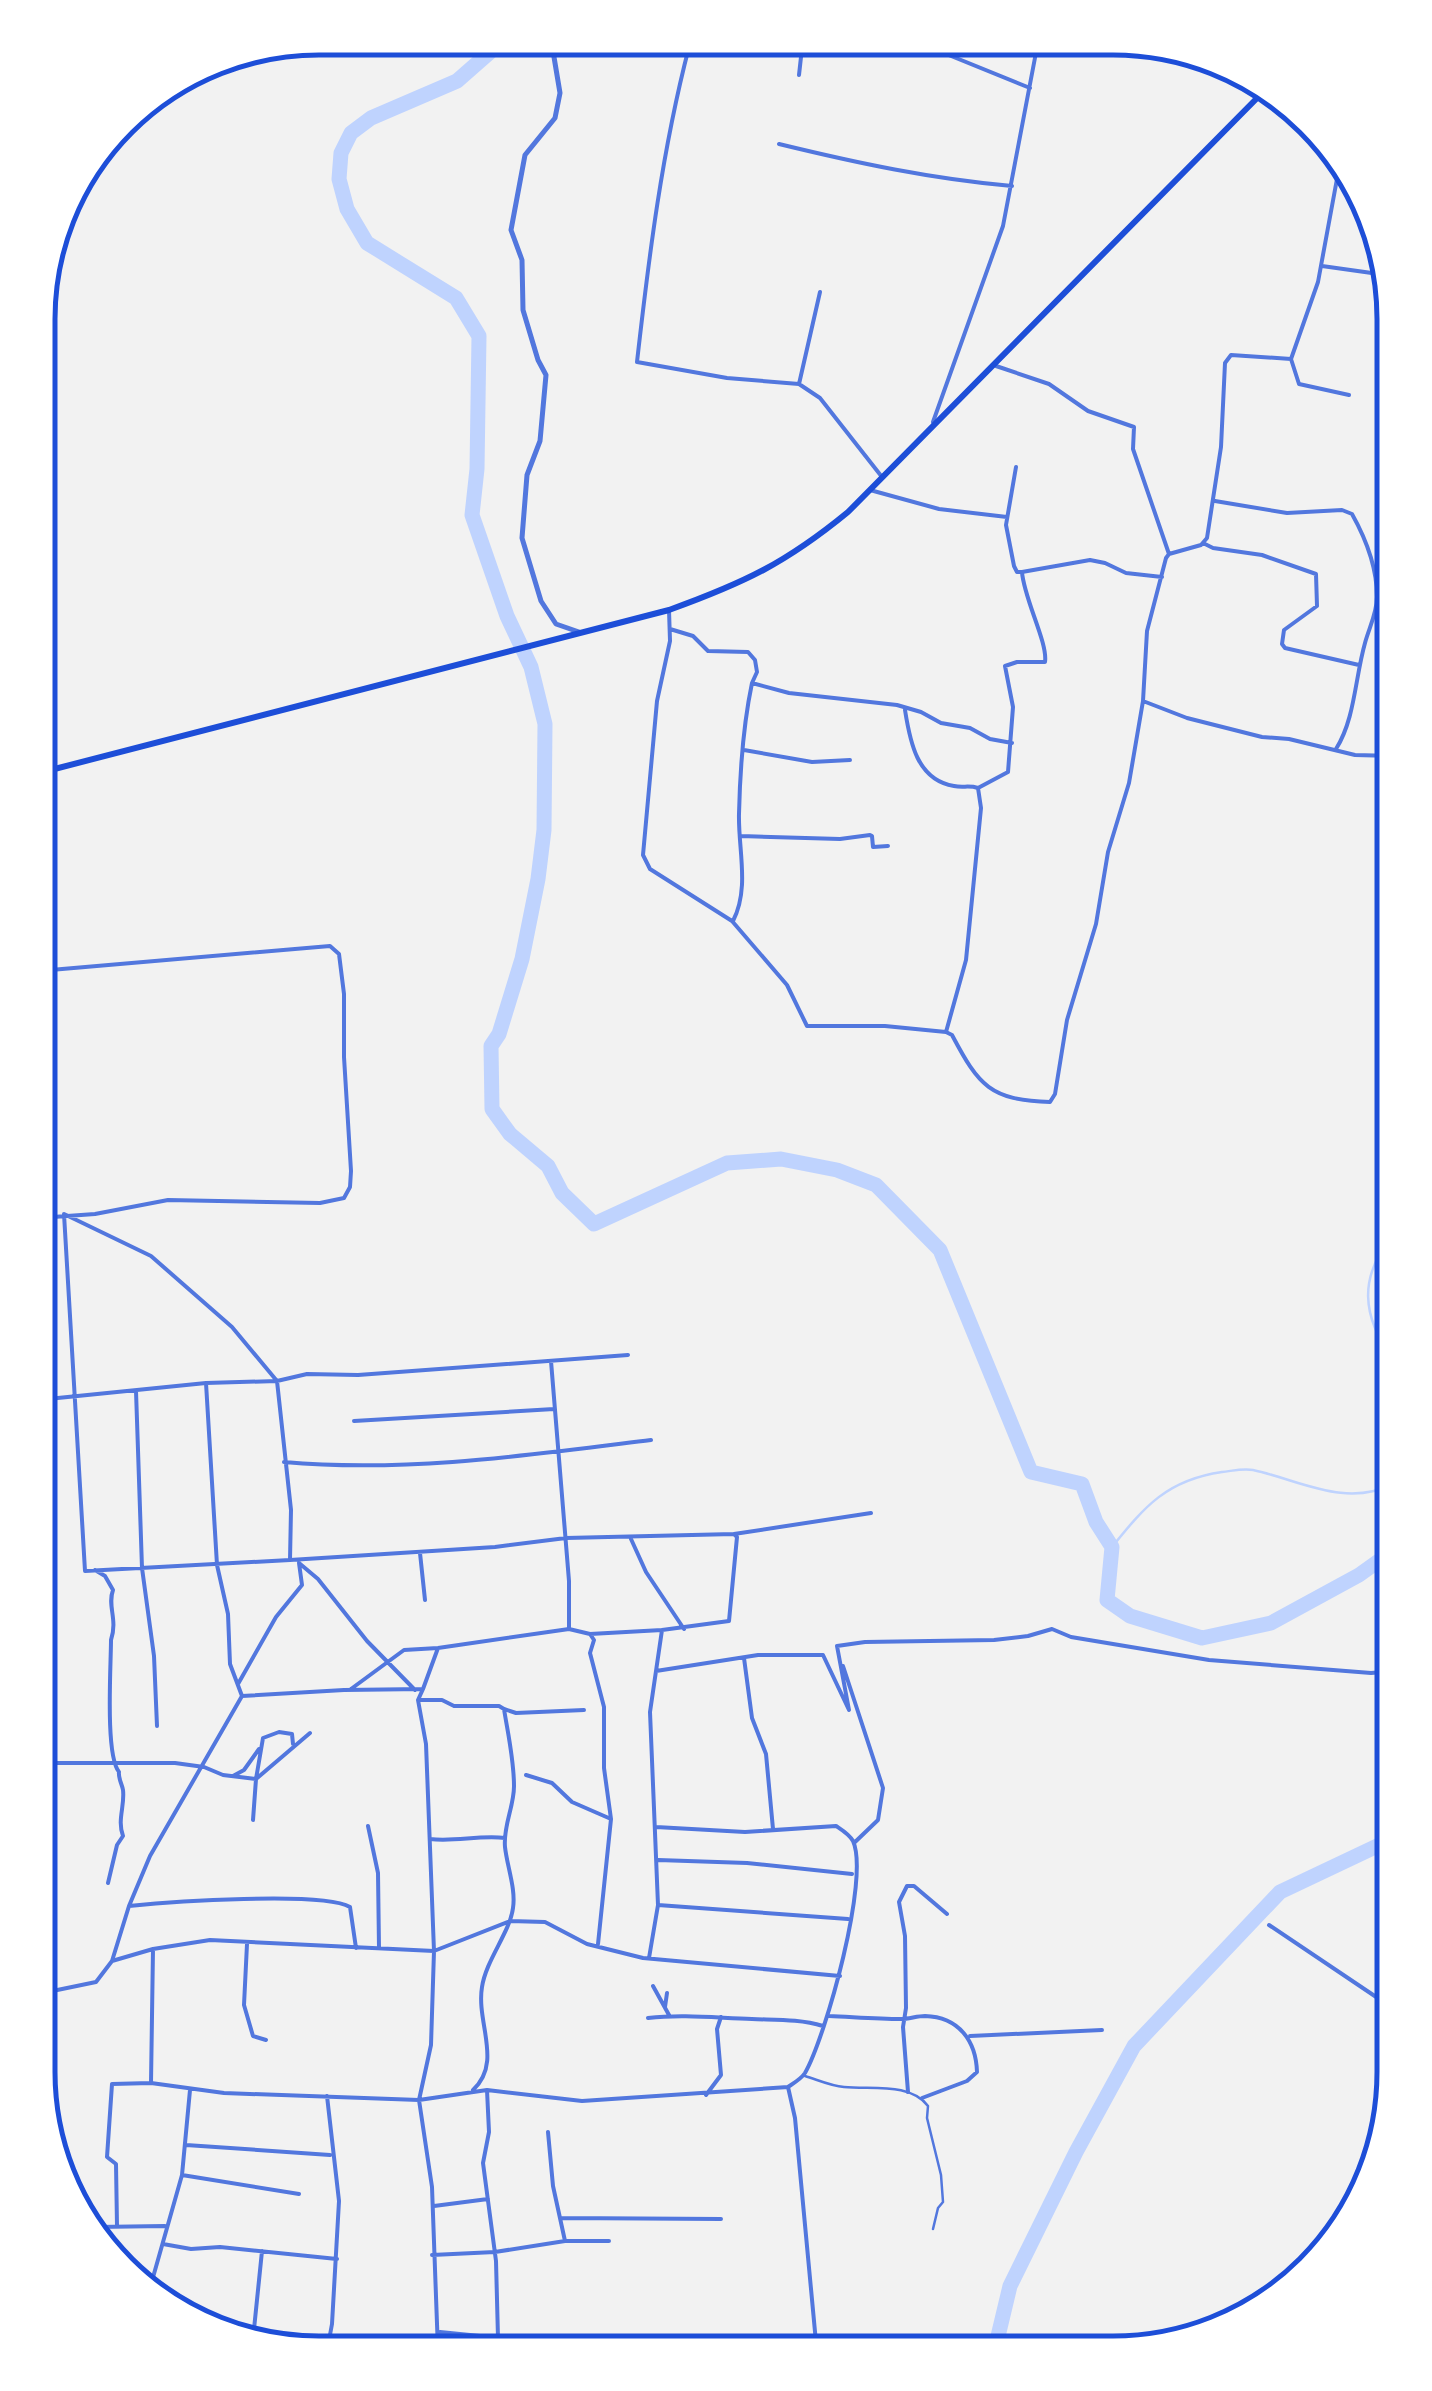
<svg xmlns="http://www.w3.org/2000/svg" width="1432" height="2391" font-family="'Public Sans',sans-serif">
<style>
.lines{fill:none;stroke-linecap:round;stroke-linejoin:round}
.stream{stroke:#bfd3fe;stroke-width:2.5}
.river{stroke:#bfd3fe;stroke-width:15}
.pedestrian{stroke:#5277de;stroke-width:2.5}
.minor{stroke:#5277de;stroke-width:4}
.tertiary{stroke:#5277de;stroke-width:5}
.trunk{stroke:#1d4ed8;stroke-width:6}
.rim{fill:none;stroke:#1d4ed8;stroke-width:5}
</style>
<rect width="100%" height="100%" fill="#f2f2f2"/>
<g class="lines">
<!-- stream -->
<path class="stream" d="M1394 1360C1361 1317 1358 1276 1394 1234
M1112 1547C1145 1506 1167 1480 1222 1472 1232 1471 1243 1468 1253 1470 1300 1480 1344 1508 1394 1484"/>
<!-- river -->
<path class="river" d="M494 39 490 52 457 81 371 118 351 133 341 153 339 179 347 209 367 243 456 298 479 336 477 469 472 515 507 616 531 667 545 724 544 830 538 879 522 959 499 1034 491 1046 492 1109 510 1134 548 1166 562 1193 594 1224 727 1163 781 1159 837 1170 876 1185 940 1250 1031 1472 1082 1484 1096 1522 1112 1547 1107 1600 1130 1616 1202 1638 1271 1623 1359 1575 1394 1550
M994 2353 1010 2286 1076 2152 1134 2046 1280 1892 1394 1838"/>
<!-- pedestrian -->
<path class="pedestrian" d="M805 2076C818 2080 831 2086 844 2087 871 2090 910 2082 928 2106L927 2118 941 2175 943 2202 938 2208 933 2229"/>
<!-- minor -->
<path class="minor" d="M701 40 689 47C662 151 649 256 637 362L727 378 799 384 820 398 882 477
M835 41 929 47 1030 88
M799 75 802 48 806 41
M779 144C857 163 932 179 1012 186
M1322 266 1386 275
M1291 359 1299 384 1349 395
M996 366 1049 384 1088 411 1134 427 1133 449 1169 554
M799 384 820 292
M933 422 1003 226 1038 42
M1016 467 1006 525 1014 566 1017 572H1022
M870 490 939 509 1007 517
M1215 501 1287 513 1342 510 1352 514C1366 539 1377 568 1377 597 1377 613 1369 628 1365 643 1355 678 1355 719 1336 749
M1203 543 1213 548 1262 555 1316 574 1317 606 1284 630 1282 644 1285 648 1359 665
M669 610 670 641 657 701 643 855 650 869 732 921 787 985 807 1026H885L946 1032 952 1035C979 1086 990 1100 1050 1102L1055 1094 1067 1020 1096 924 1108 852 1129 783 1143 701 1147 631 1166 558 1169 554 1201 545 1207 538 1221 447 1225 363 1231 355 1291 359 1318 282 1339 168
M670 629 693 636 708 651 748 652 755 660 757 672 752 683 789 693 897 705 921 712 941 723 970 728 990 739 1012 743
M1143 701 1187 718 1262 737 1289 739 1355 755 1394 756
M905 710C910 742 917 780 954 786 963 788 969 785 978 788L981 808 966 960 946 1032
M744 750 812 762 850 760
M978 788 1008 772 1013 707 1005 666 1017 662H1045C1048 643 1024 599 1022 572L1090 560 1105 563 1126 573 1162 577
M741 836 840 839 870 835 872 836 873 847 888 846
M733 921C750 888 738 849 739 814 740 770 743 726 752 683
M64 1214 151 1256 232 1327 277 1381 291 1510 290 1560 85 1571Z
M39 1218 95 1214 168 1200 320 1203 344 1198 350 1187 351 1171 344 1057V994L339 954 330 946 39 971
M39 1274 46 1399
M136 1391 142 1568 154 1656 157 1726
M38 1400 206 1383 277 1381 307 1374 358 1375 628 1355
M354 1421 554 1409
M284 1462C406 1473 530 1455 651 1440
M734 1534 871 1513
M631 1539 646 1572 684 1629
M420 1553 425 1600
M290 1560 495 1547 566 1538 734 1534 737 1537 729 1621 662 1630
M299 1563 318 1579 367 1641 415 1690
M95 1570 105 1576 113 1590C107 1606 118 1619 111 1640 111 1666 105 1755 119 1772 118 1778 122 1784 123 1790 125 1806 117 1820 123 1836L117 1845 108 1883
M569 1629 590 1634 662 1630 650 1712 658 1905 649 1958
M590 1634 594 1640 590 1653 604 1707V1768L611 1819 598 1944
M837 1646 865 1642 994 1640 1028 1636 1052 1629 1071 1637 1209 1660 1371 1673 1394 1671
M744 1658 752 1718 766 1754 773 1829
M843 1666 883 1788 878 1820 854 1843
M656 1671 758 1655H823L849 1710 837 1646
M238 1684 276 1617 302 1585 299 1563
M351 1689 404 1650 438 1648 569 1629V1581L551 1361
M423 1689 438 1648
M418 1700H442L454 1706H499L504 1709C508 1734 514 1760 514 1786 514 1807 503 1826 505 1847 507 1866 516 1889 513 1908 510 1932 486 1960 482 1987 476 2023 503 2062 473 2090
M504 1709 516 1713 584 1710
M38 1763H175L204 1767 223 1775 256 1779 253 1820
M526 1775 552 1783 572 1802 611 1819
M233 1776 244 1770 259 1749
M256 1779 263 1738 279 1732 292 1734 293 1744
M256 1779 310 1733
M368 1826 378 1873 379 1948
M656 1827 745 1832 836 1826C842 1830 849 1834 853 1841 870 1878 826 2036 805 2073 801 2079 794 2083 788 2087L795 2118 817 2353
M430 1839C455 1842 479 1835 505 1838
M658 1860 747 1863 852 1874
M658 1905 848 1919
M129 1906C168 1902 322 1891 350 1907L356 1948
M1269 1925 1394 2009
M247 1944 244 2005 253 2036 266 2040
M153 1949 151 2083 224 2093 419 2100 487 2090 582 2101 788 2087
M112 1961 153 1949 210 1940 434 1951 426 1744 418 1700 423 1689 344 1690 242 1696
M653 1986 669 2015
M38 1994 96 1982 112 1961 129 1906 150 1856 242 1696 230 1664 228 1614 217 1565 206 1383
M665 2007 667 1993
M829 2016C853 2017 877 2019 901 2019 909 2019 917 2016 925 2016 959 2017 976 2041 977 2072L967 2081 922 2098
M648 2018C683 2014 717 2018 752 2019 776 2020 800 2019 823 2026
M970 2036 1102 2030
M487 2090 489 2132 483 2163 496 2261 498 2338
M908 2092 903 2027 906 2008 905 1936 899 1902 907 1886H914L947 1914
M706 2095 721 2075 717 2029 721 2017
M327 2096 339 2201 332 2324 327 2351
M548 2132 553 2186 565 2241
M186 2145 330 2155
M182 2175 299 2194
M434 2206 488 2199
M560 2218 721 2219
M117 2226 116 2164 107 2157 112 2084 151 2083
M96 2227 165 2226
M163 2244 191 2249 220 2247 337 2259
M432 2255 495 2252 565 2241H609
M148 2295 182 2175 190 2090
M440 2332 589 2347
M253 2339 262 2251
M438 2351 432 2187 419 2100 431 2045 434 1951 510 1921 545 1922 587 1944 643 1958 840 1976"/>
<!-- tertiary -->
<path class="tertiary" d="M551 39 560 93 555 118 525 155 511 230 522 260 523 310 538 360 546 375 540 441 527 475 522 538 541 601 556 624 579 632"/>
<!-- trunk -->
<path class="trunk" d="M39 773 669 610C744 583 786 563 848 512L1267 88"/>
</g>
<!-- crop -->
<path d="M0 0H1432V2391H0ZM319 55H1113A264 264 0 0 1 1377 319V2072A264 264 0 0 1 1113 2336H319A264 264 0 0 1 55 2072V319A264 264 0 0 1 319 55Z" fill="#fff" fill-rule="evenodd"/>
<path class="rim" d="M319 55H1113A264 264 0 0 1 1377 319V2072A264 264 0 0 1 1113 2336H319A264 264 0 0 1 55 2072V319A264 264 0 0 1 319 55Z"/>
</svg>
